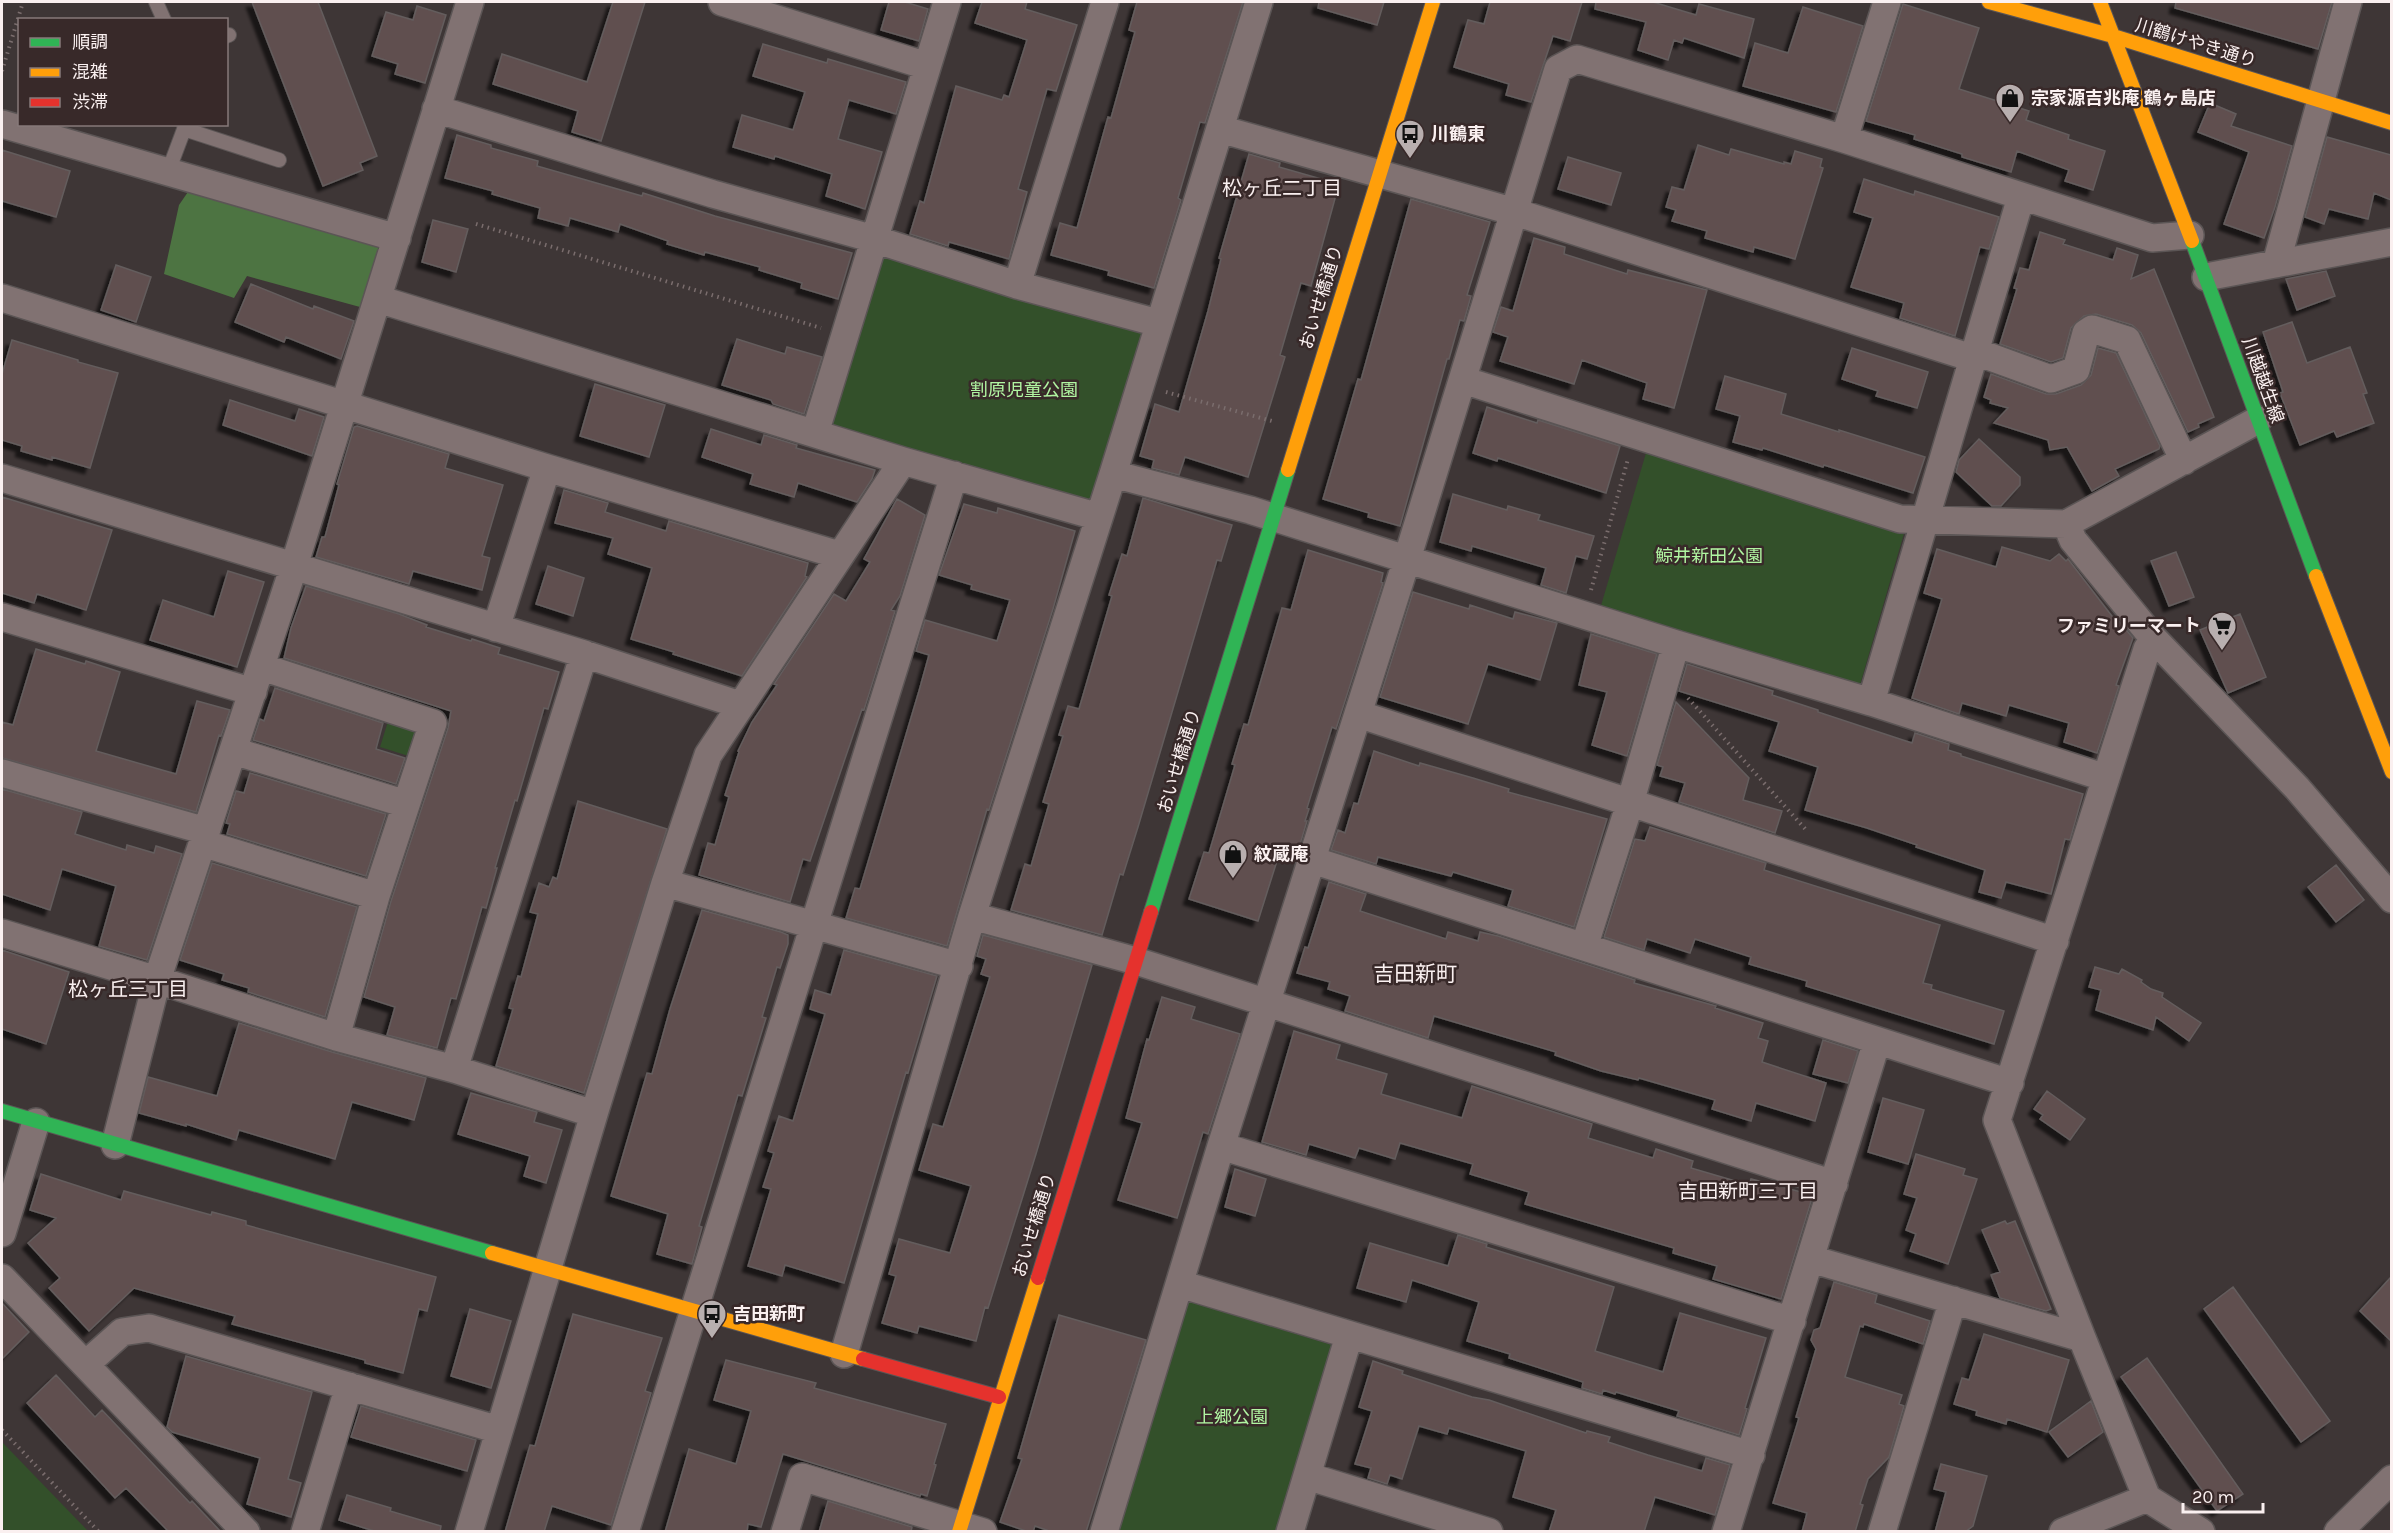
<svg xmlns="http://www.w3.org/2000/svg" width="2393" height="1533" font-family="Karla,'Noto Sans JP',sans-serif">
<style>
.green{fill:#33502a}
.forest{fill:#4d7442}
.building{fill:#604f50;stroke:#645d5d;stroke-width:1.5;filter:url(#shadow)}
.lines{fill:none;stroke-linecap:round;stroke-linejoin:round}
.lane-casing{stroke:#5b5555;stroke-width:16}
.street-casing{stroke:#5b5555;stroke-width:30}
.fast-casing{stroke:#5b5555;stroke-width:16}
.slow-casing{stroke:#5b5555;stroke-width:16}
.jam-casing{stroke:#5b5555;stroke-width:16}
.path{stroke:#7a6d6d;stroke-width:4;stroke-dasharray:1.5 4.5;stroke-linecap:butt}
.lane{stroke:#817272;stroke-width:14}
.street{stroke:#817272;stroke-width:27}
.fast{stroke:#30b455;stroke-width:14}
.slow{stroke:#ff9f0a;stroke-width:14}
.jam{stroke:#e5322d;stroke-width:14}
.labels{text-anchor:middle;stroke-width:5;stroke-linejoin:round;paint-order:stroke}
.street-label{font-size:18px;fill:#faf0f0;stroke:#382929}
.poi-label{font-size:18px;font-weight:bold;fill:#faf0f0;stroke:#382929;text-anchor:start}
.park-label{font-size:18px;fill:#b0f5a1;stroke:#382929}
.neighbourhood-label{font-size:20px;fill:#faf0f0;stroke:#382929}
.quarter-label{font-size:21px;fill:#faf0f0;stroke:#382929}
</style>
<defs>
<filter id="shadow"><feDropShadow dx="-5.5" dy="5.5" stdDeviation="1.5" flood-color="#0009"/></filter>
</defs>
<rect width="100%" height="100%" fill="#3e3636"/>
<!-- green -->
<path class="green" d="M877 250 1146 329 1091 506 822 428Z
M1646 453 1905 530 1860 685 1600 609Z
M390 715 425 725 415 758 380 747Z
M1188 1301 1332 1345 1276 1531 1119 1532Z
M2 1442 88 1531H5L2 1527Z"/>
<!-- forest -->
<path class="forest" d="M190 189 381 241 360 307 247 276 234 298 164 274 179 205Z"/>
<!-- building -->
<path class="building" d="M252 2H318L377 156 360 163 363 170 323 186Z
M613 2H645L601 141 572 132 578 111 493 84 502 54 587 82Z
M889 2H905L928 9 919 41 881 30Z
M982 2H1027L1025 9 1077 25 1056 91 1047 89 1031 144 1018 189 1027 192 1009 259 949 242 948 246 910 234 920 201 924 203 956 86 1002 100 1004 95 1009 97 1027 40 975 23Z
M1137 2H1243L1205 123 1200 122 1178 198 1181 200 1154 288 1108 275 1109 271 1051 255 1060 223 1077 228 1108 117 1111 118 1135 32 1129 30Z
M1319 2H1384L1377 25 1318 8Z
M1490 2H1582L1570 41 1553 36 1531 102 1506 95 1509 84 1454 67 1468 20 1484 24Z
M1596 2H1653L1696 15 1699 4 1754 19 1744 58 1684 38 1682 43 1674 40 1668 60 1638 50 1646 22 1595 9Z
M2176 2H2332L2318 49 2175 8Z
M1903 4 1979 28 1959 89 2029 111 2026 120 2069 135 2068 139 2105 151 2093 190 2065 181 2069 170 2017 151 2011 172 1962 157V154L1914 139 1915 135 1866 121Z
M417 6 446 15 425 83 395 74 398 64 372 56 386 12 413 20Z
M1803 7 1863 26 1836 112 1743 86 1755 43 1788 53Z
M763 44 827 63 828 59 906 82 896 114 849 100 838 139 882 152 865 209 826 196 832 174 775 156 774 159 733 147 742 115 793 130 805 92 753 76Z
M2210 103 2236 114 2231 126 2292 146 2275 207 2264 238 2224 224 2249 152 2198 132Z
M457 135 491 145V148L538 161 537 166 642 196 643 193 715 216 852 253 838 299 801 288 802 283 759 270 760 267 705 252 704 255 667 244 668 241 620 224 618 232 570 218 568 226 538 218 540 208 492 194 493 191 445 178Z
M2327 137 2391 155V200L2374 193 2368 219 2329 209 2324 224 2305 217Z
M1698 145 1729 155 1731 149 1784 164V162L1791 164 1795 151 1822 159 1820 167 1823 168 1795 259 1754 247 1753 252 1705 238 1707 231 1672 221 1676 210 1666 207 1672 187 1684 190Z
M2 150 70 171 56 217 2 201Z
M1249 154 1280 163 1279 167 1339 184 1311 286 1301 283 1280 355 1285 357 1248 477 1185 457 1179 475 1152 468 1154 460 1140 456 1155 404 1179 412 1208 311 1221 259 1219 258Z
M1568 157 1621 173 1611 205 1558 189Z
M1864 179 1914 195 1915 191 1999 217 1989 249 1980 247 1955 336 1900 318 1904 303 1851 287 1873 218 1854 212Z
M1411 199 1490 222 1467 295 1471 296 1464 321 1460 320 1449 359H1447L1400 526 1368 517 1369 513 1323 499 1358 379 1361 380Z
M433 220 468 229 456 272 422 262Z
M2040 232 2065 240 2063 244 2113 260 2117 248 2138 255 2131 279 2154 269 2214 417 2198 424 2199 427 2188 432 2141 333 2132 325 2096 314 2084 316 2071 328 2063 358 2051 362 2000 344 2017 289 2014 288 2020 268 2029 270Z
M1534 238 1565 247 1564 254 1627 274 1628 270 1707 290 1674 408 1643 399 1647 383 1582 360 1574 384 1500 361 1508 337 1493 332 1501 307 1513 311Z
M116 265 151 277 136 322 101 310Z
M2326 271 2335 296 2297 310 2286 279Z
M251 284 313 309 314 306 354 321 341 359 286 337 284 342 235 322Z
M2292 322 2307 363 2350 347 2367 393 2363 394 2374 423 2337 437 2334 431 2300 445 2280 393 2283 392 2263 332Z
M737 339 785 354 787 347 822 357 804 414 773 404 771 400 722 385Z
M12 340 78 360V362L118 373 90 468 52 457V460L21 451 22 446 2 440V374Z
M1852 348 1928 372 1917 408 1876 396 1878 391 1842 379Z
M2098 348 2116 353 2160 446 2159 449 2115 469 2119 476 2092 491 2067 447 2050 450 2048 440 1994 423 2008 408 1990 403 1991 400 1984 397 1991 374 2046 394H2056L2081 385 2091 375Z
M1725 376 1786 394 1781 414 1839 432V430L1925 457 1913 493 1824 465 1823 467 1763 448 1762 450 1733 442 1740 416 1716 409Z
M595 384 665 405 649 457 580 436Z
M230 400 295 421 299 409 324 417 312 456 223 425Z
M1487 407 1537 423 1538 420 1620 446 1606 493 1498 458 1497 461 1473 453Z
M357 426 449 454 445 468 503 485 482 556 490 558 482 590 413 571 409 584 316 557 322 537H325L339 485 337 484 354 427Z
M711 429 761 445 764 435 797 445 796 448 875 470 872 479 857 502 798 483 794 497 750 484 753 474 702 457Z
M1979 439 2020 477V485L2001 506H1992L1956 472 1959 460Z
M564 490 608 503 605 512 666 531 669 521 808 563 805 576 807 577 742 676 673 654 674 652 631 639 652 568 608 554 613 538 555 523Z
M1453 494 1507 510 1508 506 1540 515 1538 520 1594 536 1587 559 1576 556 1566 593 1541 585 1546 568 1472 546 1471 551 1440 542Z
M2 497 112 530 86 610 37 594 34 603 2 593Z
M1143 498 1232 525 1221 561 1217 560 1138 827 1123 875 1120 874 1102 935 1011 910 1025 864 1031 866 1049 804 1043 802 1063 736 1059 735 1068 706 1079 709 1112 596 1109 595 1122 554 1127 556Z
M897 499 925 515 900 596 891 610 895 611 864 710 862 709 810 861 803 859 790 902 699 875 708 843 715 845 729 797 725 795 739 752 738 751 752 722 777 685 774 684 834 594 846 601 870 562 864 559Z
M964 504 997 513 998 508 1075 531 1053 609 989 810 987 809 947 946 846 918 855 888 860 889 919 691 929 655 916 651 925 620 997 641 1010 600 971 589 972 585 939 575Z
M2002 547 2050 561 2059 554 2066 561 2068 559 2115 620 2117 619 2133 638 2116 685 2119 686 2097 753 2064 742 2069 723 2009 705 2006 716 1962 703 1959 714 1912 698 1942 599 1924 593 1937 549 1996 567Z
M1308 550 1383 573 1381 582 1383 583 1336 729 1332 727 1307 808 1309 809 1305 821H1307L1299 848 1296 849 1282 845 1258 921 1189 899 1204 852 1209 853 1235 765 1232 764 1244 724 1248 725 1282 608 1291 610Z
M2176 552 2194 597 2169 606 2151 561Z
M548 566 584 578 573 616 536 604Z
M228 571 264 582 237 667 150 640 163 600 214 617Z
M306 586 399 614 427 625 426 627 471 641 472 639 500 648 498 654 559 672 548 709 544 708 517 801 515 800 495 868H497L486 908 482 907 456 999 451 998 437 1048 387 1035 395 1007 364 997 391 901 448 728 451 711 284 658 291 628Z
M1413 592 1469 609 1470 605 1513 619 1515 612 1557 623 1540 680 1488 664 1468 724 1380 697Z
M2240 614 2266 677 2228 693 2200 630Z
M1591 634 1657 654 1627 756 1592 745 1607 692 1579 685Z
M36 649 85 664 86 661 120 672 96 751 176 774 197 701 230 710 221 736 219 735 196 812 2 758V722L13 725Z
M1687 664 1773 691 1772 695 1818 710V712L1912 743 1915 733 1949 744 1948 750 1961 754V756L2083 794 2070 840 2065 839 2051 894 2006 882 2001 898 1979 892 1985 870 1916 847 1917 845 1867 828 1805 810 1818 767 1769 751 1779 722 1679 691Z
M275 688 383 723 376 749 405 758 396 784 253 740 260 719 264 721Z
M1676 702 1749 778 1743 800 1782 811 1775 833 1679 802 1685 783 1660 776 1663 767 1657 765Z
M1374 751 1419 766 1420 763 1473 778 1509 789 1508 792 1607 819 1574 927 1508 906 1513 890 1453 872 1451 876 1378 857 1376 864 1331 850 1338 830 1345 833 1354 803 1358 804Z
M250 773 386 814 366 876 227 834 230 824 226 823 236 791 244 793Z
M2 789 82 812 75 834 126 850 127 845 154 853 156 846 182 854 147 960 99 946 116 886 62 869 50 910 2 894Z
M578 801 667 829 584 1093 496 1066 513 1009 509 1008 518 976 521 977 538 914 530 912 539 883 549 887 553 877 557 879Z
M1650 827 1766 863 1764 870 1940 925 1923 983 1932 985 1931 989 2004 1011 1994 1044 1806 986 1807 981 1749 964 1751 957 1695 939 1690 953 1647 939 1644 950 1604 937 1635 839 1645 841Z
M212 863 357 907 325 1017 248 992 249 988 222 980 224 974 180 960Z
M2336 865 2364 900 2336 922 2308 887Z
M1329 882 1366 894 1360 911 1446 939 1448 932 1478 941 1480 932 1498 936 1635 980 1634 983 1716 1006 1715 1008 1763 1023 1758 1038 1768 1041 1762 1062 1826 1083 1815 1121 1756 1103 1751 1121 1712 1109 1715 1100 1639 1078 1638 1080 1601 1071 1555 1055 1556 1052 1434 1016 1428 1038 1345 1011 1350 996 1328 989 1330 982 1297 973 1305 947 1308 948Z
M702 910 781 932 788 935V944L780 968 777 967 762 1017 766 1018 742 1096 738 1095 699 1226 702 1227 692 1264 657 1254 668 1214 611 1196 647 1073 652 1074 670 1009Z
M983 935 1092 965 1036 1154 988 1308 985 1307 976 1341 919 1326 917 1333 882 1323 896 1276 889 1274 899 1239 950 1253 971 1186 919 1170 933 1124 943 1127 990 977 981 974 986 959 977 956Z
M2 950 69 972 46 1044 2 1029Z
M844 950 937 976 908 1073 906 1072 844 1283 785 1265 782 1276 748 1266 771 1189 763 1187 774 1153 768 1151 779 1116 793 1121 825 1014 810 1009 815 990 831 995Z
M2095 967 2119 974 2122 969 2142 980 2141 982 2151 989 2163 993 2162 997 2201 1023 2189 1041 2156 1017 2153 1030 2096 1010 2101 990 2089 987Z
M1162 997 1195 1007 1191 1019 1240 1034 1208 1134 1203 1132 1177 1218 1118 1200 1142 1123 1126 1118 1147 1039 1149 1040Z
M239 1023 332 1052 426 1078 414 1120 352 1102 335 1159 239 1130 236 1140 186 1124V1126L139 1113 148 1077 217 1096Z
M1294 1031 1340 1045 1336 1059 1387 1074 1381 1094 1462 1118 1472 1086 1592 1124 1588 1138 1653 1158 1656 1149 1693 1161 1691 1168 1749 1185 1751 1179 1813 1195 1781 1299 1713 1279 1717 1266 1673 1253 1674 1248 1525 1204 1529 1192 1470 1174 1473 1164 1400 1143 1395 1159 1359 1148 1355 1158 1309 1144 1306 1155 1262 1142Z
M1823 1040 1858 1051 1848 1083 1813 1074Z
M2047 1091 2085 1119 2070 1140 2040 1119 2043 1115 2034 1109Z
M471 1093 537 1112 534 1122 562 1130 546 1183 524 1176 530 1156 458 1134Z
M1883 1098 1924 1110 1908 1164 1868 1152Z
M1916 1154 1965 1169 1963 1175 1977 1179 1948 1264 1910 1251 1916 1234 1906 1230 1917 1198 1904 1194Z
M1235 1169 1266 1179 1255 1216 1225 1207Z
M41 1174 121 1200 124 1191 211 1215 212 1212 246 1221V1225L436 1277 427 1311 419 1309 403 1373 365 1363V1360L232 1324 235 1316 134 1288 89 1331 49 1288 60 1278 28 1243 56 1218 30 1210Z
M2005 1221 2007 1224 2015 1221 2051 1309 2046 1311 2000 1298 1991 1275 2000 1272 1982 1230Z
M1458 1235 1487 1244 1486 1247 1614 1287 1595 1351 1663 1372 1680 1313 1766 1338 1745 1408 1747 1409 1739 1435 1677 1416 1679 1411 1616 1392 1615 1394 1603 1390 1602 1394 1582 1388 1583 1382 1509 1358 1510 1354 1467 1341 1479 1302 1412 1280 1406 1302 1357 1288 1370 1243 1448 1266Z
M2391 1277V1341L2360 1311Z
M1834 1282 1877 1295 1875 1303 1930 1321 1923 1344 1864 1324 1863 1327 1860 1326 1845 1377 1902 1395 1899 1404 1904 1406 1889 1457 1868 1479 1860 1504 1863 1505 1855 1532H1802L1807 1513 1773 1503 1799 1418 1796 1417 1816 1349 1811 1340 1814 1330 1820 1328Z
M2233 1287 2330 1421 2301 1442 2204 1309Z
M2 1303 29 1332 2 1359Z
M470 1309 511 1321 491 1388 451 1376Z
M573 1314 662 1338 645 1391 651 1393 611 1525 552 1506 544 1532H505L530 1445 535 1446Z
M1059 1315 1146 1340 1086 1532H1052L1035 1526 1033 1532H1029L1000 1522 1022 1459 1018 1458Z
M1984 1334 2069 1360 2047 1432 2007 1419 2006 1424 1976 1415 1977 1411 1954 1404 1962 1378 1969 1380Z
M186 1356 312 1392 288 1479 301 1483 291 1517 247 1504 260 1458 172 1432 167 1427Z
M2147 1358 2243 1494 2217 1511 2121 1377Z
M726 1360 816 1383 814 1388 946 1424 934 1464 936 1465 927 1496 921 1494 920 1496 783 1454 761 1527 748 1524 747 1532H665L689 1449 736 1464 751 1411 714 1400Z
M1373 1361 1403 1371 1402 1374 1472 1397 1489 1400 1586 1433 1587 1431 1610 1437 1608 1442 1648 1455 1702 1471 1706 1458 1730 1465 1715 1515 1655 1497 1644 1532H1549L1556 1510 1513 1497 1526 1451 1449 1428 1447 1434 1419 1426 1402 1479 1390 1475 1387 1484 1368 1478 1371 1468 1355 1464 1372 1411 1359 1407Z
M56 1375 95 1417 102 1410 190 1503 192 1501 221 1532H169L126 1488 115 1498 27 1403Z
M2091 1401 2103 1432 2068 1457 2049 1432Z
M361 1406 476 1440 467 1471 351 1437Z
M1941 1464 1987 1476 1973 1526 1965 1532H1935L1946 1492 1934 1489Z
M347 1495 391 1508 390 1511 441 1526 440 1532H377L339 1520Z
M828 1501 912 1527 911 1532H819Z"/>
<g class="lines">
<!-- lane casing -->
<g class="lane-casing">
<path id="lane" d="M156 2 164 20
M226 36 229 35
M184 129 279 160
M168 172 186 124"/>
</g>
<!-- street casing -->
<g class="street-casing">
<path id="street" d="M722 2 927 66
M436 109 713 194 874 239 1017 285 1158 323
M2 124 397 238
M1220 129 1515 212 1972 358
M1844 139 1887 2
M2276 264 2348 2
M2206 277 2392 242
M1017 285 1105 2
M2 298 547 468 839 555
M378 299 903 461 1099 517
M1974 351 2051 379 2076 370 2086 333 2092 329 2127 340 2184 461
M1463 380 1900 519 2066 524 2258 420
M815 433 947 2
M1113 474 1250 510 1676 644 1871 702 2106 778
M2 478 584 654 740 705
M2066 524 2073 540 2154 639 2297 788 2392 899
M2 617 253 692
M496 628 547 468
M2154 639 2147 649 1997 1120 2082 1338 2147 1498 2201 1532
M262 667 433 723 376 896 336 1037
M1871 702 2021 197
M1358 714 2055 941
M234 751 406 804
M2 773 206 831
M202 843 376 896
M1312 860 2010 1083
M665 883 959 966
M972 916 1136 961 1834 1184
M2 933 157 980 336 1037 454 1069 594 1114
M1584 947 1630 803 1676 644
M454 1069 584 654
M115 1145 157 980 294 566 470 2
M1221 1146 1792 1321
M2 1233 36 1122
M1811 1259 2082 1338
M2 1278 246 1532
M1180 1284 1751 1455
M844 1354 972 916 1113 474 1259 2
M86 1364 122 1332 149 1328 499 1430
M1307 1476 1489 1532
M305 1532 349 1386
M469 1532 594 1114 665 883 708 755 903 461
M625 1532 954 475
M785 1532 802 1477 983 1532
M1104 1532 1221 1146 1407 559 1558 69 1577 59 1844 139 2152 238 2190 235
M1290 1532 1349 1336
M1726 1532 1877 1041
M1882 1532 1953 1300
M2063 1532 2147 1498
M2338 1532 2392 1479"/>
</g>
<!-- fast casing -->
<g class="fast-casing">
<path id="fast" d="M2192 241 2316 576
M1151 912 1288 470
M2 1111 492 1253"/>
</g>
<!-- slow casing -->
<g class="slow-casing">
<path id="slow" d="M1989 2 2113 36 2392 123
M2100 2 2192 241
M1288 470 1433 2
M2316 576 2392 772
M492 1253 863 1359
M959 1532 1038 1278"/>
</g>
<!-- jam casing -->
<g class="jam-casing">
<path id="jam" d="M1038 1278 1151 912
M863 1359 999 1397"/>
</g>
<!-- path -->
<path class="path" d="M2 71 23 2
M476 224 821 328
M1166 392 1272 421
M1591 590 1628 459
M1688 698 1807 831
M2 1430 99 1532"/>
<!-- lane -->
<use href="#lane" class="lane"/>
<!-- street -->
<use href="#street" class="street"/>
<!-- fast -->
<use href="#fast" class="fast"/>
<!-- slow -->
<use href="#slow" class="slow"/>
<!-- jam -->
<use href="#jam" class="jam"/>
</g>
<!-- icons -->
<defs>
<g id="shop-pin" transform="scale(1.5)"><path d="M0 17L-7.5 6A9.5 9.5 0 1 1 7.5 6Z" fill="#b8afaf" stroke="#382929"/><path d="M-5-2.5h2.3a2.7 3.5 0 0 1 5.4 0H5L5.5 6h-11ZM-1.5-2.5h3a1.5 2.3 0 0 0-3 0Z" fill="#111"/></g>
<g id="bus-pin" transform="scale(1.5)"><path d="M0 17L-7.5 6A9.5 9.5 0 1 1 7.5 6Z" fill="#b8afaf" stroke="#382929"/><path d="M-5-6H5V4H4V6H2V4H-2V6H-4V4H-5ZM-3.5-4V0h7V-4ZM-3.5 1.2v1.5H-2V1.2ZM2 1.2v1.5H3.5V1.2Z" fill="#111"/></g>
<g id="supermarket-pin" transform="scale(1.5)"><path d="M0 17L-7.5 6A9.5 9.5 0 1 1 7.5 6Z" fill="#b8afaf" stroke="#382929"/><path d="M-6-5.5h2.5l.6 2H6L4.5 2H-2.5L-4.4-4H-6ZM-1.5 3.2a1.3 1.3 0 1 0 .1 0ZM3 3.2a1.3 1.3 0 1 0 .1 0Z" fill="#111"/></g>
</defs>
<g fill-rule="evenodd">
<use href="#shop-pin" x="2010" y="98"/>
<use href="#bus-pin" x="1410" y="134"/>
<use href="#supermarket-pin" x="2222" y="626"/>
<use href="#shop-pin" x="1233" y="854"/>
<use href="#bus-pin" x="712" y="1314"/>
</g>
<g class="labels">
<!-- street labels -->
<g class="street-label">
<text transform="translate(2196 43) rotate(17)" y="6">川鶴けやき通り</text>
<text transform="translate(1321 297) rotate(-73)" y="6">おいせ橋通り</text>
<text transform="translate(2263 380) rotate(70)" y="6">川越越生線</text>
<text transform="translate(1179 761) rotate(-73)" y="6">おいせ橋通り</text>
<text transform="translate(1034 1225) rotate(-73)" y="6">おいせ橋通り</text>
</g>
<!-- poi labels -->
<g class="poi-label">
<text x="2031" y="104">宗家源吉兆庵 鶴ヶ島店</text>
<text x="1431" y="140">川鶴東</text>
<text x="2201" y="632" text-anchor="end">ファミリーマート</text>
<text x="1254" y="860">紋蔵庵</text>
<text x="733" y="1320">吉田新町</text>
</g>
<!-- park labels -->
<g class="park-label">
<text x="1024" y="396">割原児童公園</text>
<text x="1709" y="562">鯨井新田公園</text>
<text x="1232" y="1423">上郷公園</text>
</g>
<!-- neighbourhood labels -->
<g class="neighbourhood-label">
<text x="1282" y="195">松ヶ丘二丁目</text>
<text x="128" y="996">松ヶ丘三丁目</text>
<text x="1748" y="1198">吉田新町三丁目</text>
</g>
<!-- quarter labels -->
<g class="quarter-label">
<text x="1415" y="981">吉田新町</text>
</g>
</g>
<!-- border -->
<rect width="2393" height="1533" fill="none" stroke="#faf0f0" stroke-width="6"/>
<!-- legend -->
<rect x="18" y="18" width="210" height="108" fill="#382929" stroke="#867979" stroke-width="1.5"/>
<rect x="30" y="38" width="30" height="9" fill="#30b455" stroke="#867979" stroke-width="1.5"/>
<text x="72" y="48" font-size="18" fill="#faf0f0">順調</text>
<rect x="30" y="68" width="30" height="9" fill="#ff9f0a" stroke="#867979" stroke-width="1.5"/>
<text x="72" y="78" font-size="18" fill="#faf0f0">混雑</text>
<rect x="30" y="98" width="30" height="9" fill="#e5322d" stroke="#867979" stroke-width="1.5"/>
<text x="72" y="108" font-size="18" fill="#faf0f0">渋滞</text>
<!-- scale -->
<path d="M2183 1503v9h80v-9" fill="none" stroke="#faf0f0" stroke-width="3"/>
<text x="2192" y="1503" font-size="18" fill="#faf0f0" stroke="#382929" stroke-width="4.5" paint-order="stroke">20 m</text>
</svg>
